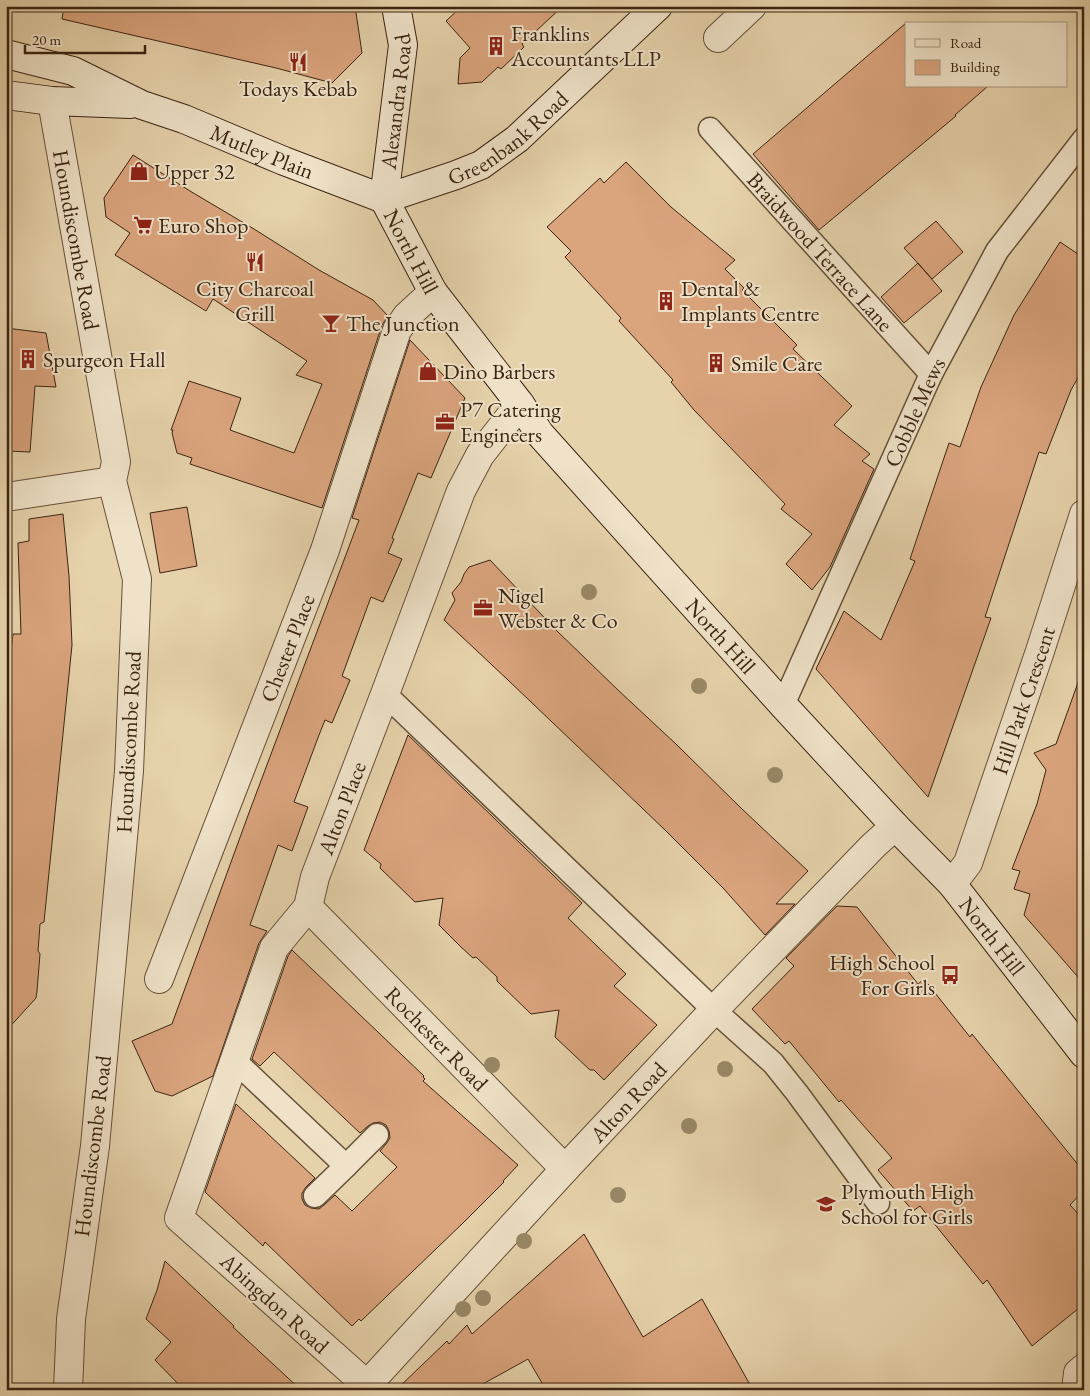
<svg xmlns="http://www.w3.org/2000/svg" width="1090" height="1396" font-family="'EB Garamond',serif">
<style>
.building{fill:#daa47d;stroke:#3b2412}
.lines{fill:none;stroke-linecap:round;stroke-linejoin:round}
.lane-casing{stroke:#665038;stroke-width:25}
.street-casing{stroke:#665038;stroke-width:30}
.secondary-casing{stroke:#3b2412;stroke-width:30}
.lane{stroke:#efe2c8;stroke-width:22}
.street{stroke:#efe2c8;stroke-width:28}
.secondary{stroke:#efe2c8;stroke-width:28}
.tree{fill:#998767}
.labels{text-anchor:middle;stroke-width:4;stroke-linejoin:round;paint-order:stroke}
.poi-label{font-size:22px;fill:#3b2412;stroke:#efe2c8;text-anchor:start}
.street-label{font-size:22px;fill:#3b2412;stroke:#efe2c8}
</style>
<rect width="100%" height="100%" fill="#e6d2ab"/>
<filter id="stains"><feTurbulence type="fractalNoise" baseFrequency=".004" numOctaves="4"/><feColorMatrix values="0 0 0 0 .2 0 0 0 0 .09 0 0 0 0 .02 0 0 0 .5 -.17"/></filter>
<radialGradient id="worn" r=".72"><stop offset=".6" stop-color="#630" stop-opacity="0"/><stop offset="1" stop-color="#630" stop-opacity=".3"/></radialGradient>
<!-- building -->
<path class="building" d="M64 6H355L362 53 332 83 276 68 62 19Z
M462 6H563L522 44 524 47 501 69 498 67 482 82 458 84 460 58 470 48 446 21Z
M906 23V86H988L955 115 956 116 819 230 753 154Z
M133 155 190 191 254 229 319 270 373 300 388 316 382 325 322 508 190 464 192 458 177 453 172 433 173 430H171L189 381 241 398 230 430 294 453 322 384 296 375 307 361 213 299 206 311 115 255 130 233 106 217 104 198Z
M626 162 671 207 735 260 725 269 744 288 742 290 797 345 793 349 852 406 834 425 870 454 862 461 874 469 830 567 812 590 786 564 812 534 781 509 785 504 694 410 671 382 673 380 619 321 621 318 565 257 571 251 547 227 600 178 604 183Z
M936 221 963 252 932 279 904 248Z
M1060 242 1084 258V367L1071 390 1046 454 1039 452 985 617 991 618 928 797 816 669 844 611 881 640 915 561 910 559 949 443 960 447 981 387 1014 315Z
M918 263 942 291 904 323 881 297Z
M6 328 46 333 56 387 35 386 30 452 6 451Z
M410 340 465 398 431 478 418 473 392 538 394 539 388 553 402 559 383 602 371 597 342 676 350 680 332 723 325 720 319 735 294 802 308 807 292 851 278 845 250 925 267 931 259 943 213 1076 172 1096 155 1091 132 1041 172 1024 250 810 359 520 352 518Z
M187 507 197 566 160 573 150 513Z
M63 514 69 576 72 645 44 922 40 924 39 938 38 951 40 954 37 991 36 998 6 1031V695L13 634H21L18 543 29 541V519Z
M490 560 556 630 618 690 677 745 742 809 808 871 776 904H795L765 935 723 888 664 829 508 680 444 620 455 600 452 593 461 582 464 574 469 567Z
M1080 677 1084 678V984L1024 915 1030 894 1014 889 1020 871 1012 869 1037 804 1046 770 1034 753 1056 744Z
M408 735 582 903 568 918 626 974 614 986 657 1025 604 1080 594 1070H590L555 1037 559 1010 531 1014 497 981V977L476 957 473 958 461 947 439 925 443 898 415 902 380 868 381 864 364 850Z
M837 906 857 907 918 984 924 979 970 1037 972 1034 1084 1172V1190L1070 1205 1084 1220V1304L1032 1346 987 1280 983 1284 920 1206 913 1211 878 1170 892 1158 841 1100 839 1102 789 1041 785 1044 752 1009 794 966 786 958Z
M292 950 424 1076 423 1077 425 1079 423 1081 518 1165 503 1181 504 1182 463 1223 361 1321 359 1319 352 1326 265 1242 263 1246 205 1192 236 1104 315 1178 306 1187 302 1193V1199L305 1205 311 1208 319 1209 324 1205 335 1195 352 1211 397 1167 380 1151 386 1144 390 1138 389 1131 386 1125 380 1122 373 1123 368 1126 360 1133 274 1052 260 1066 252 1059 288 956Z
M584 1234 643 1337 702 1299 753 1390H546L528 1359 472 1390H396L447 1341 449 1344 467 1325 472 1334Z
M165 1261 234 1326 233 1327 301 1390H184L155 1360 171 1342 146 1319 157 1290Z"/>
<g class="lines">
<!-- lane casing -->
<g class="lane-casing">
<g id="lane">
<path id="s1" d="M710 129 931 374"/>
<path d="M385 694 714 1010 773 1063 797 1093 878 1203"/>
<path id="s2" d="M783 705 931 374 997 251 1084 139"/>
<path d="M234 1060 346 1166 377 1135"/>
<path d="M315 1196 346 1166"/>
</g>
</g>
<!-- street casing -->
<g class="street-casing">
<g id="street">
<path d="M718 38 752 6"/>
<path id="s3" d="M52 101 116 462 112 481 137 579 129 771 95 1146 71 1319 68 1390"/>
<path d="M6 497 112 481"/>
<path id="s4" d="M952 884 968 863 1040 651 1084 514"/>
<path id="s5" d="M308 907 565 1169"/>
<path id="s6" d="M159 979 325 550 397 330 407 316 433 292"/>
<path id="s7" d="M367 1385 565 1169 714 1010 873 846 895 826"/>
<path id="s8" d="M371 1390 367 1385 179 1218 274 948 308 907 315 877 385 694 461 491 480 455 520 404"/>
<path d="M1076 1390 1078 1373 1084 1368"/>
</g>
</g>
<!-- secondary casing -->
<g class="secondary-casing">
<g id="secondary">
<path id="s9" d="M6 54 73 71 142 105 184 119 284 161 384 199"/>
<path d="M6 95 52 101 130 104"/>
<path id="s10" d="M384 199 433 292 520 404 540 434 783 705 895 826 952 884 1084 1054"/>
<path id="s11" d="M384 199 456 175 481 165 517 139 658 6"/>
<path id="s12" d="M384 199 403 45 396 6"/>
</g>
</g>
<!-- lane -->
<use href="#lane" class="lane"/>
<!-- street -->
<use href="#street" class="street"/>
<!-- secondary -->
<use href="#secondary" class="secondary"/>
</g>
<!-- trees -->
<g class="tree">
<circle cx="589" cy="592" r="8"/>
<circle cx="699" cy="686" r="8"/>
<circle cx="775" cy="775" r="8"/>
<circle cx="492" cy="1065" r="8"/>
<circle cx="725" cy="1069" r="8"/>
<circle cx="689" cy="1126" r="8"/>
<circle cx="618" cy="1195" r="8"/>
<circle cx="524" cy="1241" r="8"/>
<circle cx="483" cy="1298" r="8"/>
<circle cx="463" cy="1309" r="8"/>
</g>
<!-- icons -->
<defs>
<g id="building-bare" transform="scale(1.5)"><path d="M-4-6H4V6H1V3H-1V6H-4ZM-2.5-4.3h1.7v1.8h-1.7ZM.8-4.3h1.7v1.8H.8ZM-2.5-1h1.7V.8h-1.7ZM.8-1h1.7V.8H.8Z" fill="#8f2418" stroke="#efe2c8" stroke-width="2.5" paint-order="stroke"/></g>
<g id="restaurant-bare" transform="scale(1.5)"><path d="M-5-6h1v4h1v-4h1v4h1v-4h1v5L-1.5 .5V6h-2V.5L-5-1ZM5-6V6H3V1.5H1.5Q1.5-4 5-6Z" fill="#8f2418" stroke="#efe2c8" stroke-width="2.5" paint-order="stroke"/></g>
<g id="shop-bare" transform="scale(1.5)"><path d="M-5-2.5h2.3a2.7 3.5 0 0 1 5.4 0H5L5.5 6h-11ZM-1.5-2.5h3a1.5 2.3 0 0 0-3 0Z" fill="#8f2418" stroke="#efe2c8" stroke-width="2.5" paint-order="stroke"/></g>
<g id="supermarket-bare" transform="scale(1.5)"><path d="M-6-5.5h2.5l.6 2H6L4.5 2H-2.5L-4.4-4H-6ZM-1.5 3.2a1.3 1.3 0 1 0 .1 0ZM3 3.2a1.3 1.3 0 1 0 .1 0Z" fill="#8f2418" stroke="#efe2c8" stroke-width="2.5" paint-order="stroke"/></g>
<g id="bar-bare" transform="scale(1.5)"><path d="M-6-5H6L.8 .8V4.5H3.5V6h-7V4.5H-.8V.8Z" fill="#8f2418" stroke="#efe2c8" stroke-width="2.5" paint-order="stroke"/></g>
<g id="office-bare" transform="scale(1.5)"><path d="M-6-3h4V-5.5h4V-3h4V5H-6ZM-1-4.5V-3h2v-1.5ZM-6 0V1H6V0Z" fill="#8f2418" stroke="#efe2c8" stroke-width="2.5" paint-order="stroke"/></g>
<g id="bus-bare" transform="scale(1.5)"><path d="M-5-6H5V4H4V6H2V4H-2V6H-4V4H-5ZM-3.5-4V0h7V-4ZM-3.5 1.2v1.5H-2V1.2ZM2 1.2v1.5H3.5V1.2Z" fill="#8f2418" stroke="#efe2c8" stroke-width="2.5" paint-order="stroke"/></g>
<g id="school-bare" transform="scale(1.5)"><path d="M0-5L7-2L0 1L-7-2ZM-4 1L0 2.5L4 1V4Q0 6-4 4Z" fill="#8f2418" stroke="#efe2c8" stroke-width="2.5" paint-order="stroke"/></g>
</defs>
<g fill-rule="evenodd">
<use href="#building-bare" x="496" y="46"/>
<use href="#restaurant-bare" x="298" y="62"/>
<use href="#shop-bare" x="139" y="171"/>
<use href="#supermarket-bare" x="143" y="225"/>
<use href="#restaurant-bare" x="255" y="262"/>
<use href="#building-bare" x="666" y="301"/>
<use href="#bar-bare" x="331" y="323"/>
<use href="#building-bare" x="28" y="359"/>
<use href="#building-bare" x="716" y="363"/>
<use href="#shop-bare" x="428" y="371"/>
<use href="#office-bare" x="445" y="422"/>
<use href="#office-bare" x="483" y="608"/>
<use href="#bus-bare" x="950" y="975"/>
<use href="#school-bare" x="826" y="1204"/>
</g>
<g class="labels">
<!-- poi labels -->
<g class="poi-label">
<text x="511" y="41">Franklins<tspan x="511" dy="25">Accountants LLP</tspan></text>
<text x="298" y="96" text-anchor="middle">Todays Kebab</text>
<text x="154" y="179">Upper 32</text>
<text x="158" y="233">Euro Shop</text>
<text x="255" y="296" text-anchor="middle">City Charcoal<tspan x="255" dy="25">Grill</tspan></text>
<text x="681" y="296">Dental &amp;<tspan x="681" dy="25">Implants Centre</tspan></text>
<text x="346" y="331">The Junction</text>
<text x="43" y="367">Spurgeon Hall</text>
<text x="731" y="371">Smile Care</text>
<text x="443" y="379">Dino Barbers</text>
<text x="460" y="417">P7 Catering<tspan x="460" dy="25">Engineers</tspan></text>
<text x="498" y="603">Nigel<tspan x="498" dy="25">Webster &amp; Co</tspan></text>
<text x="935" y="970" text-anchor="end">High School<tspan x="935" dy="25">For Girls</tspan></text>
<text x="841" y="1199">Plymouth High<tspan x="841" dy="25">School for Girls</tspan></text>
</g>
<!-- street labels -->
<g class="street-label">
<text dy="8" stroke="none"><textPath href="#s12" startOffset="98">Alexandra Road</textPath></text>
<text dy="8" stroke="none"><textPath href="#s11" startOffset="140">Greenbank Road</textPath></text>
<text dy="8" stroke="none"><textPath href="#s9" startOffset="275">Mutley Plain</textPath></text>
<text dy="8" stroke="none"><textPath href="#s3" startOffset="141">Houndiscombe Road</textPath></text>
<text dy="8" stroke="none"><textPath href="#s10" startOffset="59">North Hill</textPath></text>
<text dy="8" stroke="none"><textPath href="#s1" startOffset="165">Braidwood Terrace Lane</textPath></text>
<text dy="8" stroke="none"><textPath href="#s2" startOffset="321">Cobble Mews</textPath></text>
<text dy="8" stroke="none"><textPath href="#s10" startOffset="554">North Hill</textPath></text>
<text dy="8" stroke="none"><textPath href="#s6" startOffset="355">Chester Place</textPath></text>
<text dy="8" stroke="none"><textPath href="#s4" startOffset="198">Hill Park Crescent</textPath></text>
<text transform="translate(128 742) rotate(-87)" y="8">Houndiscombe Road</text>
<text dy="8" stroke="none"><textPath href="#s8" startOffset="702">Alton Place</textPath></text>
<text dy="8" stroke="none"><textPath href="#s10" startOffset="959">North Hill</textPath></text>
<text dy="8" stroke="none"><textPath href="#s5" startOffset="184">Rochester Road</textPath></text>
<text dy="8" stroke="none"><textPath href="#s7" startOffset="385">Alton Road</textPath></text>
<text transform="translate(92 1146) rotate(-83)" y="8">Houndiscombe Road</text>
<text transform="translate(275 1303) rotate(42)" y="8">Abingdon Road</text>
</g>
</g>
<!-- margin -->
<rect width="1090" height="1396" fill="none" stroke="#e6d2ab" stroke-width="25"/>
<rect x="8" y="8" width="1075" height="1381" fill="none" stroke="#3b2412" stroke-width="2.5"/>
<rect x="12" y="12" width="1065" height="1371" fill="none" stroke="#3b2412"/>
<!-- legend -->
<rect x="905" y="22" width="162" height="65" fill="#efe2c8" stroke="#a7967f"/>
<rect x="915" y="39" width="25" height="8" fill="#efe2c8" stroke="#a7967f"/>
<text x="950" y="48" font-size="15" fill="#3b2412">Road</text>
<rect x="915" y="60" width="25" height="15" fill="#daa47d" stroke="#a7967f"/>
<text x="950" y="72" font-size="15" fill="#3b2412">Building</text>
<!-- scale -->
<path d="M25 45v8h120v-8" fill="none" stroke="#3b2412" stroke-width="2.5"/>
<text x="32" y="45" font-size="15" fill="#3b2412" stroke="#efe2c8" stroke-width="4" paint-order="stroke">20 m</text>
<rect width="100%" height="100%" filter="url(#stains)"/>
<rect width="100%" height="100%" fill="url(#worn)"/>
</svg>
